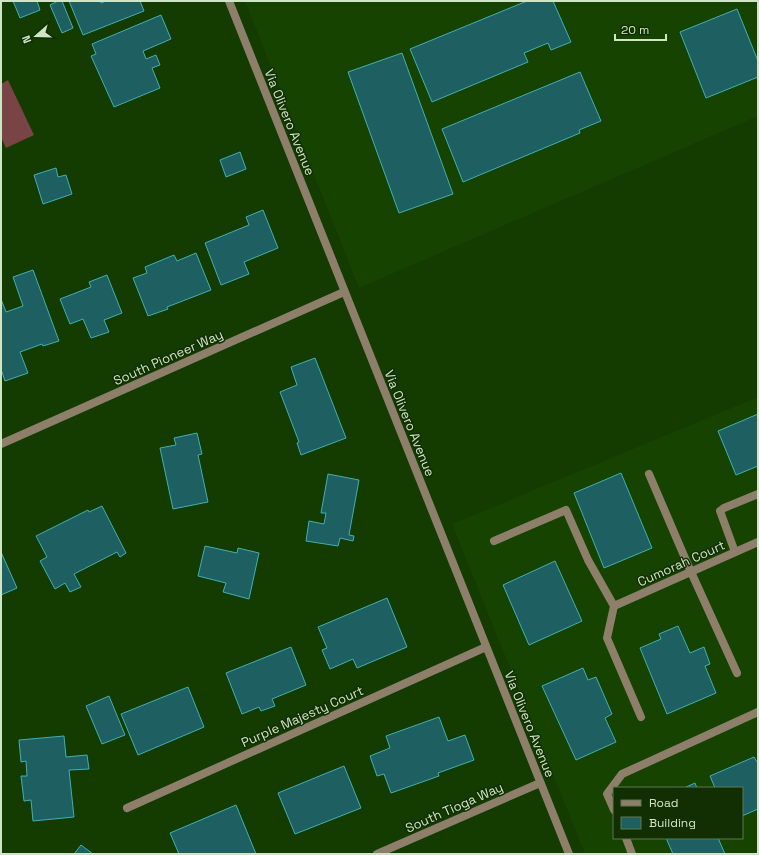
<svg xmlns="http://www.w3.org/2000/svg" width="759" height="855" font-family="'Space Grotesk',sans-serif">
<style>
.built{fill:#174300;fill-rule:evenodd}
.green{fill:#784446}
.building{fill:#1e6062;stroke:#43afb2}
.lines{fill:none;stroke-linecap:round;stroke-linejoin:round}
.lane{stroke:#8e7f6a;stroke-width:8}
.street{stroke:#8e7f6a;stroke-width:8}
.labels{text-anchor:middle;stroke-width:3;stroke-linejoin:round;paint-order:stroke}
.street-label{font-size:13px;fill:#cfe6c6;stroke:#122f03}
</style>
<rect width="100%" height="100%" fill="#143b00"/>
<!-- built -->
<path class="built" d="M245 1H758V116L359 288Z
M758 397V854H585L452 524ZM614 788H742V838H614Z"/>
<!-- green -->
<path class="green" d="M8 80 34 135 6 148 1 137V84Z"/>
<!-- building -->
<path class="building" d="M13 1H37L40 10 20 18Z
M58 1H62L73 28 62 33 50 5Z
M69 1H100L101 3 106 1H140L144 11 83 35Z
M527 1H553L571 42 551 50 548 43 524 53 528 62 432 102 410 49Z
M737 9 758 61V77L706 98 680 32Z
M161 15 171 39 143 51 146 59 156 55 160 65 152 68 160 88 114 107 91 56 96 54 92 44Z
M402 53 453 194 399 213 348 72Z
M580 72 601 121 579 130 580 133 463 182 442 129Z
M240 152 246 169 226 177 220 160Z
M56 168 58 177 66 175 72 194 43 204 34 175Z
M263 210 278 248 244 262 249 274 221 285 205 243 249 225 246 217Z
M196 253 211 290 167 307 168 309 148 316 133 278 147 273 145 267 174 255 177 261Z
M33 270 59 341 43 346 42 344 20 352 28 373 5 381 1 369V299L6 312 23 306 13 277Z
M107 275 122 313 104 320 109 332 91 338 83 319 70 324 60 299 91 287 89 282Z
M315 358 346 438 301 455 297 443 299 442 280 392 297 385 291 367Z
M758 414V466L736 475 718 431Z
M197 433 202 454 198 455 208 502 173 509 160 448 176 445 174 438Z
M621 473 652 548 604 568 574 493Z
M328 474 359 480 349 535 354 536 353 541 340 538 338 546 306 541 309 521 324 524 326 513H321Z
M102 506 126 553 120 557 117 552 74 574 81 587 70 592 65 583 55 589 40 561 47 557 36 536 88 510 89 512Z
M205 546 237 553 238 548 259 553 249 599 223 592 226 583 198 576Z
M1 552 17 588 1 595Z
M555 561 582 621 529 645 503 585Z
M387 598 407 647 357 668 353 659 330 669 322 650 327 648 318 627Z
M678 626 690 653 704 647 710 664 705 666 716 693 667 714 640 648 661 639 659 634Z
M291 647 306 685 272 699 275 706 261 711 259 707 242 714 226 673Z
M583 668 588 680 596 677 612 714 605 718 616 742 576 760 542 686Z
M188 687 204 727 138 755 121 714Z
M109 696 125 735 102 744 86 706Z
M439 717 448 741 465 735 474 760 438 773 439 776 391 793 384 774 377 776 370 756 390 748 386 736Z
M64 736 66 757 87 755 89 769 69 770 74 817 33 821 31 800 24 801 21 776H27L26 761 21 762 19 740Z
M754 757 757 762H758V809L742 816V788H715L710 776Z
M344 766 361 808 295 834 278 793Z
M695 783 697 788H684Z
M236 805 256 854H179L170 833Z
M666 838H718L725 854H673Z
M81 845 93 854H74Z"/>
<g class="lines">
<!-- lane -->
<path class="lane" d="M649 474 691 572 737 673
M494 541 566 510 588 560 614 606 607 638 641 717
M735 552 720 511 724 508 758 494
M614 810 607 794 622 774 758 712
M626 838 632 854"/>
<!-- street -->
<path class="street" d="M229 1 569 854
M1 444 344 292
M614 606 758 542
M127 808 486 647
M377 854 540 783"/>
</g>
<g class="labels">
<!-- street labels -->
<g class="street-label">
<text transform="translate(290 122) rotate(68)" y="5">Via Olivero Avenue</text>
<text transform="translate(168 357) rotate(-24)" y="5">South Pioneer Way</text>
<text transform="translate(410 423) rotate(68)" y="5">Via Olivero Avenue</text>
<text transform="translate(681 563) rotate(-24)" y="5">Cumorah Court</text>
<text transform="translate(302 716) rotate(-24)" y="5">Purple Majesty Court</text>
<text transform="translate(530 724) rotate(68)" y="5">Via Olivero Avenue</text>
<text transform="translate(454 807) rotate(-24)" y="5">South Tioga Way</text>
</g>
</g>
<!-- border -->
<rect width="759" height="855" fill="none" stroke="#cfe6c6" stroke-width="4"/>
<!-- legend -->
<rect x="613" y="787" width="130" height="52" fill="#122f03" stroke="#5e7851"/>
<rect x="621" y="800" width="20" height="6" fill="#8e7f6a" stroke="#5e7851"/>
<text x="649" y="807" font-size="12" fill="#cfe6c6">Road</text>
<rect x="621" y="817" width="20" height="12" fill="#1e6062" stroke="#5e7851"/>
<text x="649" y="827" font-size="12" fill="#cfe6c6">Building</text>
<!-- north arrow -->
<g transform="translate(36 36) rotate(250)" stroke="#122f03" stroke-width="3" paint-order="stroke">
<path d="M0-3L7 15L0 10L-7 15Z" fill="#cfe6c6"/>
<text y="-6" font-size="11" font-weight="bold" text-anchor="middle" fill="#cfe6c6">N</text>
</g>
<!-- scale -->
<path d="M615 34v6h51v-6" fill="none" stroke="#cfe6c6" stroke-width="2"/>
<text x="621" y="34" font-size="12" fill="#cfe6c6" stroke="#122f03" stroke-width="3" paint-order="stroke">20 m</text>
</svg>
